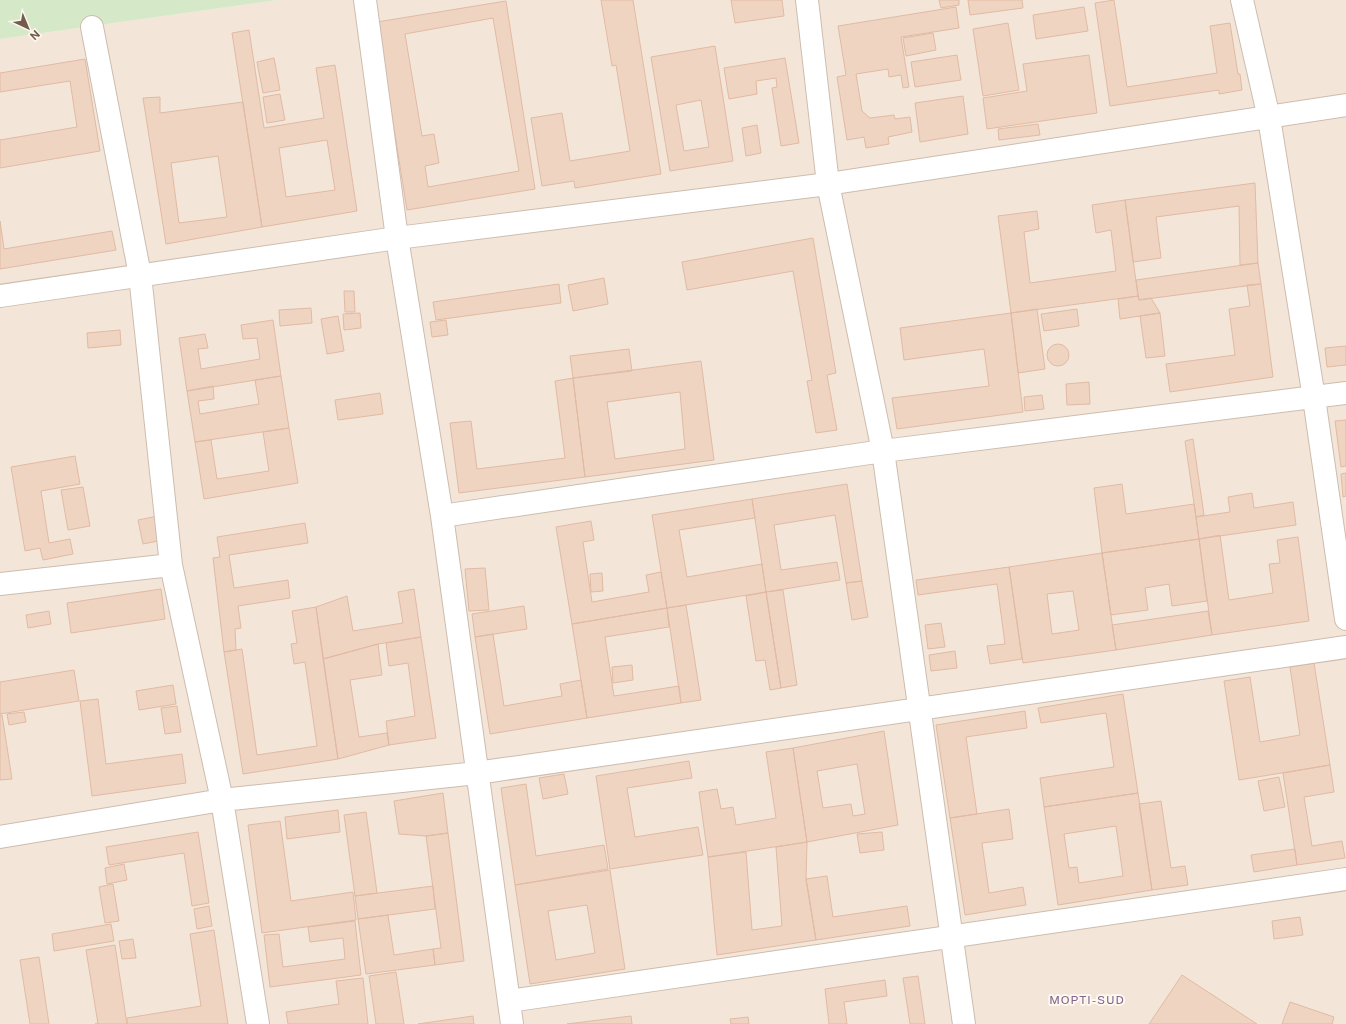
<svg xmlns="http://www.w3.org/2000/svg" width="1346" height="1024" font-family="'Public Sans',sans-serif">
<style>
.residential{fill:#f3e6d8}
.green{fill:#d5e9c8}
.building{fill:#efd4c2;stroke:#e1baa3;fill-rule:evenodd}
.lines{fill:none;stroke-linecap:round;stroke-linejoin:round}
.minor-casing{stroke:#cdbcaf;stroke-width:24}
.tertiary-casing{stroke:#cdbcaf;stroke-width:24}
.minor{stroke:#fff;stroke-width:22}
.tertiary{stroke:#fff;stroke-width:22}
.labels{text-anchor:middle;stroke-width:4;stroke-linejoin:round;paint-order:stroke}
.quarter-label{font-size:12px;letter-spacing:1px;fill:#826690;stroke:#fef8ef}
</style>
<rect width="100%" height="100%" fill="#fbf4e9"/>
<!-- residential -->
<path class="residential" d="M278 0H1346V1024H0V39Z"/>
<!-- green -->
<path class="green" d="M0 0H278L0 39Z"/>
<!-- building -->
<path class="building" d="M601 0H633L661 174 575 188 574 181 542 186 531 118 562 113 570 161 630 151 616 65 612 66Z
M731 0H782L784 16 735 23Z
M939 0H959V5L941 8Z
M968 0H1022L1023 8 970 15Z
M1114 0 1127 87 1217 73 1210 26 1230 23 1238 74H1240L1242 90 1219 94V90L1110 106 1095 3Z
M506 1 535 189 407 210 377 22ZM493 18 519 171 428 187 425 166 439 163 434 134 422 136 405 34Z
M956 7 959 28 901 37 909 87 903 88 901 75 889 77 888 69 856 74 862 111 870 118 894 115 895 119 910 117 912 132 888 137 889 144 866 148 864 137 847 140 837 77 846 75 838 26Z
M1084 7 1088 31 1036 39 1033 15Z
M1008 23 1019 90 983 96 973 29Z
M249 30 264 128 324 118 316 68 335 65 357 211 262 227 232 33ZM327 140 335 190 286 197 279 148Z
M933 33 936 50 906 56 903 38Z
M715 46 733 161 670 171 651 57ZM701 100 709 147 684 151 676 105Z
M957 55 961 80 915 87 911 62Z
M1089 55 1097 113 987 129 983 98 1027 91 1023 64Z
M274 58 280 90 263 93 257 62Z
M785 58 799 143 781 146 772 88 777 87 776 78 756 81 757 94 729 99 724 68Z
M85 59 100 151 0 168V140L77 127 70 81 0 92V73Z
M280 94 285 120 267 123 263 97Z
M963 96 968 134 920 142 915 103Z
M160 97V113L243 102 262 227 166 244 143 98ZM218 156 227 217 179 223 171 163Z
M1038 124 1040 135 999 140 998 129Z
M757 125 761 153 746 156 742 128Z
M1255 183 1258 263 1240 265 1239 206 1156 217 1161 258 1133 262 1125 200Z
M1125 200 1138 296 1011 313 998 216 1037 211 1039 229 1024 232 1030 283 1116 271 1111 230 1096 233 1092 205Z
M0 221 4 249 112 231 116 250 0 269Z
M813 238 836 373 827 375 837 430 816 433 807 381 812 380 793 271 687 290 682 262Z
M1258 263 1261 284 1139 300 1136 280Z
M604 278 608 304 573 311 568 285Z
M559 284 561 303 436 320 433 302Z
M1261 284 1273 377 1170 392 1166 364 1235 355 1229 309 1250 306 1247 285Z
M344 291H354L355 312H345Z
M1138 296 1139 300 1151 298 1160 313 1120 319 1118 299Z
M311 308 312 323 280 326 279 310Z
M1037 309 1045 369 1018 373 1011 313Z
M1077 309 1079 326 1044 331 1041 314Z
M360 313 361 328 344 330 343 314Z
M1011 313 1023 412 897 429 892 398 989 386 984 349 904 360 900 328Z
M1160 313 1165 356 1146 358 1140 316Z
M338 316 344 351 327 354 321 319Z
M273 320 281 376 187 391 179 338 205 334 208 348 198 349 201 369 260 359 257 338 243 339 241 325Z
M446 320 448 335 432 337 430 322Z
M120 330 121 345 88 348 87 333Z
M1047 355a11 11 0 1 1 22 0a11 11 0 1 1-22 0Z
M1346 346V365L1327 367 1325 348Z
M629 349 632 371 573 378 570 356Z
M701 361 714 460 585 477 573 378ZM680 392 685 449 615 459 607 402Z
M281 376 289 428 195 442 187 391 213 386 214 399 198 401 200 414 259 404 255 380Z
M573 378 585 477 459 493 450 423 471 421 477 469 565 458 555 381Z
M1089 382 1090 404 1067 405 1066 384Z
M380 393 383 414 338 420 335 400Z
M1042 395 1044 409 1025 411 1024 397Z
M1346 420V466L1341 467 1335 421Z
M289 428 298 483 204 499 195 442 211 440 217 479 269 471 263 432Z
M1193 439 1204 515 1196 517 1185 441Z
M75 456 80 484 41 491 49 543 70 539 73 554 43 560 40 548 25 551 11 467Z
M1346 473V496L1343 497 1341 474Z
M847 484 862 581 846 583 835 515 774 525 781 570 837 562 840 580 766 592 752 499Z
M1122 484 1126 514 1194 504 1199 539 1102 553 1094 488Z
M83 487 90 526 68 530 61 490Z
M1252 493 1254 508 1293 502 1296 525 1199 539 1196 517 1230 512 1228 497Z
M752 499 755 518 679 530 687 577 762 564 766 592 667 608 652 515Z
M158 516 163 540 143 544 138 520Z
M591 521 594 540 583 542 592 602 649 592 646 575 661 572 667 608 572 624 556 527Z
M305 523 308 543 229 555 234 588 288 580 290 598 238 606 241 628 235 629 236 650 224 652 213 558 220 557 217 537Z
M1220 535 1229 600 1273 593 1269 564 1280 563 1277 540 1298 537 1309 621 1212 635 1199 539Z
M1199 539 1207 601 1172 606 1169 584 1145 588 1148 610 1111 615 1102 553Z
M1102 553 1116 650 1023 663 1009 567ZM1073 591 1079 630 1052 634 1047 594Z
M1009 567 1022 659 990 664 987 646 1005 644 997 584 918 595 916 580Z
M485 568 489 610 469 611 465 569Z
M602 573 603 591 591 592 590 574Z
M862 581 868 617 852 620 846 583Z
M161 589 165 619 71 633 67 603Z
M414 589 421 637 378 644 323 659 316 607 347 596 353 631 403 623 398 592Z
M783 590 797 685 781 688 766 592Z
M766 592 781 688 770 690 765 660 756 661 746 596Z
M686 605 701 700 681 703 667 608Z
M524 606 527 629 475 637 472 614Z
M316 607 338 759 243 774 224 652 242 649 257 755 317 746 305 662 294 664 291 644 297 643 292 611Z
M667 608 669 627 605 637 614 696 679 686 681 703 587 718 572 624Z
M49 611 51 624 28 628 26 615Z
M1208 611 1212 635 1116 650 1112 625Z
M941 623 945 647 928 649 925 625Z
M493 634 504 706 562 696 560 684 581 680 587 718 490 734 475 637Z
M421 637 436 738 389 745 386 721 415 716 408 663 389 666 386 643Z
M378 644 382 675 350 680 359 737 387 733 389 745 338 759 323 659Z
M955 651 957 668 931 671 929 655Z
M1314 663 1330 765 1239 780 1224 681 1250 677 1260 742 1300 735 1290 667Z
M632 665 633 680 613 683 612 667Z
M74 670 79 701 0 714V682Z
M173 685 176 704 139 710 136 691Z
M1123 694 1138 793 1044 807 1040 778 1114 767 1106 713 1041 723 1038 708Z
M98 699 106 764 182 754 186 783 92 796 80 701Z
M177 706 181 732 165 734 161 708Z
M1025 711 1027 728 966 737 977 814 950 818 936 725Z
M24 712 26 722 9 725 7 714Z
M0 715H2L12 779 0 780Z
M884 731 898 825 807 842 793 748ZM857 764 865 814 853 816 851 804 823 808 817 771Z
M793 748 807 842 708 857 699 792 717 789 721 809 733 807 736 825 776 818 766 752Z
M689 761 692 778 627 788 635 837 698 827 703 855 610 869 596 776Z
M1330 765 1334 792 1304 797 1312 846 1342 841 1345 858 1297 865 1283 773Z
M564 774 568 794 543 799 539 778Z
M1279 777 1285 807 1264 811 1258 781Z
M526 784 536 856 604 845 608 869 515 885 501 788Z
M443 793 448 833 426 836 399 834 394 801Z
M1138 793 1152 890 1058 905 1044 807ZM1116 826 1123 876 1079 883 1077 867 1069 868 1064 834Z
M1161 801 1171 868 1185 866 1188 885 1152 890 1139 804Z
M1009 809 1013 839 982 843 989 893 1023 887 1026 905 965 915 950 818Z
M338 810 340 832 287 839 285 817Z
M366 812 377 893 355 896 344 815Z
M280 821 291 901 353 892 356 920 262 933 248 825Z
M198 832 209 903 192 906 184 853 109 865 106 847Z
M882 832 884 850 860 853 857 834Z
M448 833 464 961 435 965 433 949 441 948 426 836Z
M807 842 806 879 816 940 717 955 708 857 746 852 752 930 782 926 776 847Z
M1295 849 1297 865 1254 872 1251 855Z
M124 864 127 880 107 884 105 868Z
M610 870 625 969 530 984 515 885ZM587 905 595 953 556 960 548 911Z
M827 876 833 917 907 906 910 926 816 940 806 879Z
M113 884 119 921 105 923 99 887Z
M433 886 435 909 358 919 355 896Z
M209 906 212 926 197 929 194 909Z
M388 915 394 955 433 949 435 965 366 974 358 919Z
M1300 917 1303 935 1274 939 1272 921Z
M355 921 361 975 270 987 264 935 279 934 283 967 345 959 343 938 310 942 308 927Z
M111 924 114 941 54 951 52 934Z
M214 930 228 1024H127V1018L201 1006 190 934Z
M133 939 136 958 122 959 119 941Z
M115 945 127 1024H95H98L86 950Z
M39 957 49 1024H30L20 960Z
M396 972 404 1024H376L369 976Z
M1182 975 1257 1024H1149Z
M918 976 925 1024H910L903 978Z
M363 978 368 1024H288L286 1012 339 1004 336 981Z
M885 980 887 996 844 1002 847 1024H829L825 989Z
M1290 1002 1334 1017 1332 1024H1282Z
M473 1016 474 1024H418Z
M631 1016 632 1024H567Z
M748 1017 749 1024H731L730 1019Z"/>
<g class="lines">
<!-- minor casing -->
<g class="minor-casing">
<path id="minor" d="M365 0 397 238 442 516 512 1024
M807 0 828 184 883 451 964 1024
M1242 0 1269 118 1314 398 1346 619
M92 27 140 275 171 565 222 800 258 1024
M442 516 883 451 1346 393
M0 584 171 565
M0 837 222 800 477 773 1346 647
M509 1001 1346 879"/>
</g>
<!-- tertiary casing -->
<g class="tertiary-casing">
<path id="tertiary" d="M0 296 397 238 828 184 1346 105"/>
</g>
<!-- minor -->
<use href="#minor" class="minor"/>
<!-- tertiary -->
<use href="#tertiary" class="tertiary"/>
</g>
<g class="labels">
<!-- quarter labels -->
<g class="quarter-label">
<text x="1087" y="1004">MOPTI-SUD</text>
</g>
</g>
<!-- north arrow -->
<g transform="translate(28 28) rotate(136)" stroke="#fef8ef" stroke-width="3" paint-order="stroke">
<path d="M0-3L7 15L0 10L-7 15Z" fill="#755b4e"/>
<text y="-6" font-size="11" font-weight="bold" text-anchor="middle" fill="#755b4e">N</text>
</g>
</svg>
